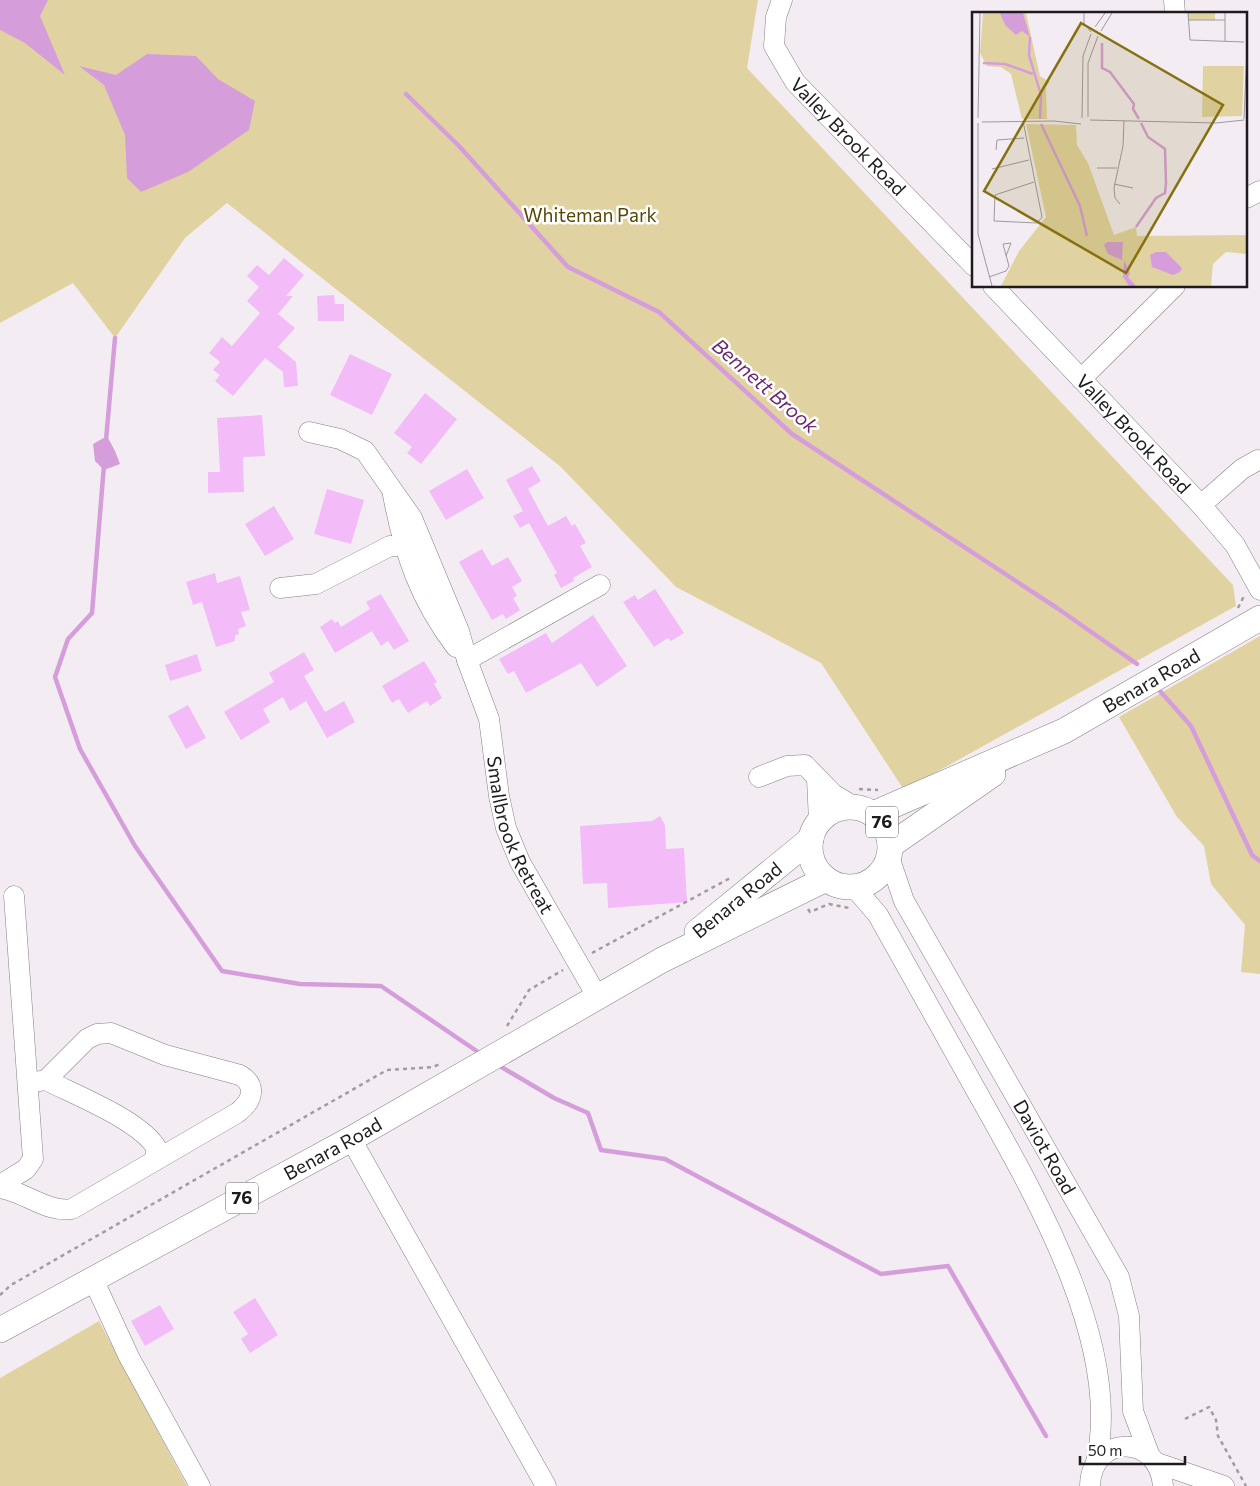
<svg xmlns="http://www.w3.org/2000/svg" width="1260" height="1486" font-family="Commissioner,sans-serif">
<style>
.green{fill:#e1d3a1}
.water{fill:#d59edb}
.lines{fill:none;stroke-linecap:round;stroke-linejoin:round}
.stream{stroke:#d59edb;stroke-width:4.5}
.building{fill:#f4bbf9}
.minor-casing{stroke:#847f85;stroke-width:21}
.major-casing{stroke:#847f85;stroke-width:26}
.path{stroke:#a09ca0;stroke-width:2.5;stroke-dasharray:4 4;stroke-linecap:butt}
.minor{stroke:#fff;stroke-width:20}
.major{stroke:#fff;stroke-width:25}
.labels{text-anchor:middle;stroke-width:5;stroke-linejoin:round;paint-order:stroke}
.shield{fill:#fff;stroke:#615f61;stroke-width:1}
.shield-label{font-size:18px;font-weight:bold;fill:#1d1b1d}
.street-label{font-size:19px;fill:#1d1b1d;stroke:#fff}
.park-label{font-size:19px;fill:#564603;stroke:#fff}
.water-label{font-size:20px;font-style:italic;fill:#6b2a73;stroke:#fff}
.inset-river{fill:none;stroke:#d59edb;stroke-width:2.5}
.inset-road{fill:none;stroke:#9d999d;stroke-width:1}
.view{fill:#877010;fill-opacity:0.15;stroke:#877010;stroke-width:2.5}
.inset-edge{fill:none;stroke:#1d1b1d;stroke-width:2.5}
</style>
<rect width="100%" height="100%" fill="#f3edf3"/>
<!-- green -->
<path class="green" d="M0 0H758L747 68 1233 585 1236 606 904 790 821 663 676 587 561 467 227 203 185 238 115 338 73 283 0 323Z
M1260 636V974L1241 972 1245 925 1211 884 1204 846 1177 817 1119 717Z
M99 1321 187 1486H0V1378Z"/>
<!-- water -->
<path class="water" d="M0 0H48L40 16 65 75 25 43 0 30Z
M147 54 196 56 218 79 255 101 249 130 188 172 141 192 127 178 125 135 104 85 79 66 116 75Z
M107 436 115 451 120 464 104 470 95 461 93 444Z"/>
<g class="lines">
<!-- stream -->
<path class="stream" d="M406 94 459 146 568 267 659 312 792 434 1057 608 1137 664
M106 440 115 338
M104 465 92 613 68 639 55 677 80 749 135 846 222 971 300 984 381 986 481 1054
M1160 691 1191 726 1252 855 1260 861
M498 1065 554 1098 588 1113 601 1150 665 1159 881 1274 948 1266 1046 1436"/>
</g>
<!-- building -->
<path class="building" d="M284 258 304 275 286 296H293L278 314 295 328 278 347 296 362 298 386 284 387 283 372 265 358 233 396 215 381 220 375 213 370 220 362 209 353 222 337 232 346 260 313 247 301 259 287 247 276 257 265 269 275Z
M334 295 335 304H344V321H318L317 296Z
M350 354 392 374 372 415 330 395Z
M425 393 457 419 421 464 407 453 412 447 394 433Z
M262 415 265 456 243 457 244 492 208 493V472H220L217 418Z
M532 466 541 481 528 489 548 526 566 516 572 526 575 524 586 543 580 546 592 567 573 578 574 581 561 588 554 575 557 573 529 523 520 528 513 516 523 511 506 480Z
M467 469 484 498 446 520 429 491Z
M327 489 364 500 351 544 314 534Z
M274 506 294 539 265 556 245 524Z
M482 549 492 566 508 557 522 581 512 587 517 596 513 598 520 610 506 619 503 614 492 620 459 562Z
M215 573 217 583 240 576 250 610 241 612 246 626 238 629 239 634 235 635V641L216 647 202 602 193 605 186 582Z
M655 589 684 633 671 641 668 638 654 647 623 602 635 595 638 600Z
M381 594 409 641 394 650 388 641 381 646 372 631 335 653 320 627 332 619 335 623 338 621 341 627 370 609 366 602Z
M593 615 627 666 597 687 581 663 526 693 514 671 508 674 499 659 546 633 552 643Z
M304 652 314 670 304 676 325 712 344 701 355 722 327 738 306 701 290 711 283 697 263 709 270 722 241 740 224 712 274 682 269 673Z
M197 654 202 671 170 681 165 665Z
M424 661 437 682 434 684 442 698 430 706 427 701 408 713 399 699 392 703 382 686Z
M188 705 206 738 186 749 168 716Z
M660 816 665 825 666 849 684 848 687 902 608 908 607 883 583 884 580 826 652 821Z
M255 1298 278 1335 250 1353 241 1339 248 1334 233 1312Z
M160 1305 174 1329 145 1346 131 1321Z"/>
<g class="lines">
<!-- minor casing -->
<g class="minor-casing">
<g id="minor">
<path id="s1" d="M782 0 776 17 774 46 795 82 974 266"/>
<path d="M1174 0 1175 14"/>
<path d="M1246 198 1260 191"/>
<path id="s2" d="M993 286 1201 505 1235 545 1260 590"/>
<path d="M1081 379 1175 286"/>
<path id="s3" d="M309 432 340 439 365 451 412 518 459 631 467 660 489 719 499 796 506 828 520 862 598 998"/>
<path d="M393 495C404 553 420 600 456 647"/>
<path d="M1201 505 1242 469 1258 460"/>
<path d="M280 588 316 584 390 546H415"/>
<path d="M467 660 600 585"/>
<path d="M759 777 787 766 805 765 833 794 853 806"/>
<path d="M817 779 819 821"/>
<path id="s4" d="M889 857 904 901 1119 1277 1129 1316 1133 1411 1149 1454"/>
<path d="M854 887 878 915C909 971 941 1027 972 1083 1029 1185 1124 1342 1096 1462"/>
<path d="M46 1080C75 1095 142 1121 157 1149L154 1161"/>
<path d="M351 1139 546 1486"/>
<path d="M0 1185 26 1169 33 1159 14 896"/>
<path d="M0 1188C26 1192 47 1213 72 1209L237 1113C252 1102 258 1086 240 1075L165 1055 111 1033 97 1034 87 1039 46 1080 28 1083"/>
<path d="M93 1279 129 1357 200 1486"/>
<path d="M1157 1463 1224 1486"/>
<path d="M1090 1486C1091 1434 1159 1433 1163 1486"/>
</g>
</g>
<!-- major casing -->
<g class="major-casing">
<g id="major">
<circle cx="850" cy="847" r="40"/>
<path id="s5" d="M873 814 1064 731 1260 618"/>
<path d="M891 845 993 774"/>
<path d="M697 932 811 839"/>
<path id="s6" d="M0 1330 351 1139 662 960 826 879"/>
</g>
</g>
<!-- path -->
<path class="path" d="M1238 608 1244 596
M859 789 878 790
M808 909 810 912 829 904 849 908
M592 953 732 877
M507 1026 529 990 563 970
M0 1295 11 1285 387 1070 433 1067 440 1064
M1185 1419 1209 1407 1216 1420 1218 1436 1246 1486"/>
<!-- minor -->
<use href="#minor" class="minor"/>
<!-- major -->
<use href="#major" class="major"/>
</g>
<g class="labels">
<!-- shield labels -->
<g class="shield">
<rect x="866" y="806.5" width="32" height="31" rx="4"/>
<rect x="226" y="1182.5" width="32" height="31" rx="4"/>
</g>
<g class="shield-label">
<text x="882" y="828">76</text>
<text x="242" y="1204">76</text>
</g>
<!-- street labels -->
<g class="street-label">
<text dy="7" stroke="none"><textPath href="#s1" startOffset="165">Valley Brook Road</textPath></text>
<text dy="7" stroke="none"><textPath href="#s2" startOffset="204">Valley Brook Road</textPath></text>
<text dy="7" stroke="none"><textPath href="#s5" startOffset="309">Benara Road</textPath></text>
<text dy="7" stroke="none"><textPath href="#s3" startOffset="478">Smallbrook Retreat</textPath></text>
<text transform="translate(737 900) rotate(-39)" y="7">Benara Road</text>
<text dy="7" stroke="none"><textPath href="#s6" startOffset="379">Benara Road</textPath></text>
<text dy="7" stroke="none"><textPath href="#s4" startOffset="330">Daviot Road</textPath></text>
</g>
<!-- park labels -->
<g class="park-label">
<text x="590" y="222">Whiteman Park</text>
</g>
<!-- water labels -->
<g class="water-label">
<text transform="translate(765 386) rotate(41)" y="7">Bennett Brook</text>
</g>
</g>
<!-- overview -->
<g transform="translate(972 12)">
<rect width="275" height="275" fill="#f3edf3"/>
<path d="M11 1H54L68 64 78 70 74 75 75 107H50L39 62 29 55 15 54 8 41ZM216 1H243V8H216ZM231 54H272L270 104 230 105ZM54 112 104 113 105 133 116 151 142 223 164 215 165 224 275 223V242L254 240 241 252 239 274H29L47 239 74 205Z" fill="#e1d3a1"/>
<path d="M28 1H51L58 25 50 19 44 23 33 13ZM135 230H151L150 248 136 242 132 233ZM184 240H194L210 256 208 260 201 263 180 255 178 243ZM152 248 158 261 156 265 164 274H157L151 265Z" fill="#d59edb"/>
<path class="inset-river" d="M58 25 57 43 69 83 68 107M130 31V56L138 60 162 92 161 97 167 107M11 51 33 52 61 62M69 112 108 194 115 224M164 215 184 186 193 181 194 171 193 137 176 125 169 111"/>
<path class="inset-road" d="M112 1V11L119 20M216 1 218 28 272 30M253 1V29M216 8H253M123 15 133 1M129 19 140 1M116 105V51L126 24M6 106 8 1M110 106 111 44 119 22M272 107 275 36M118 108 244 111 272 108M51 109 70 205 65 211 22 209 23 183 62 170M10 110 82 109 109 112M6 111V222L20 274M24 138 25 128 52 126M125 156H145M20 157 57 148M142 172 161 176M148 192 143 186 142 176 151 134 152 109M17 265 34 259 37 254 31 232 39 231 34 244"/>
<path class="view" d="M109 11 251 93 154 261 12 179Z"/>
<rect width="275" height="275" class="inset-edge"/>
</g>
<!-- scale -->
<path d="M1080 1456v8h105v-8" fill="none" stroke="#1d1b1d" stroke-width="2.5"/>
<text x="1088" y="1456" font-size="15" fill="#1d1b1d" stroke="#ffffff" stroke-width="4" paint-order="stroke">50 m</text>
</svg>
